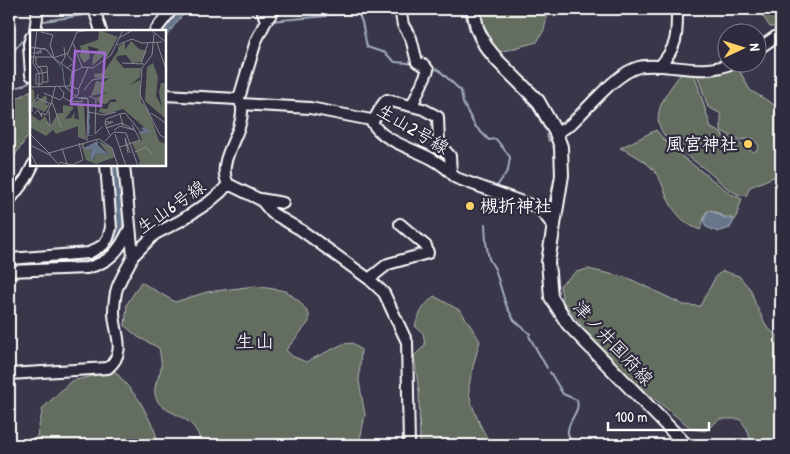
<svg xmlns="http://www.w3.org/2000/svg" width="790" height="454" font-family="'Patrick Hand','Klee One',sans-serif">
<style>
.green{fill:#636e61;stroke:#b1b6b0}
.water{fill:#67768c;stroke:#a4adba}
.lines{fill:none;stroke-linecap:round;stroke-linejoin:round}
.stream{stroke:#a4adba;stroke-width:2}
.minor-casing{stroke:#fff;stroke-width:14}
.major-casing{stroke:#fff;stroke-width:16}
.minor{stroke:#2f2a3d;stroke-width:10}
.major{stroke:#2f2a3d;stroke-width:12}
.poi-dot{fill:#ffd166;stroke:#2f2a3d;stroke-width:2}
.labels{text-anchor:middle;stroke-width:4.5;stroke-linejoin:round;paint-order:stroke}
.street-label{font-size:18px;fill:#fff;stroke:#2f2a3d}
.poi-label{font-size:18px;font-weight:bold;fill:#fff;stroke:#2f2a3d;text-anchor:end}
.quarter-label{font-size:20px;fill:#fff;stroke:#2f2a3d}
.inset-river{fill:none;stroke:#67768c;stroke-width:2.5}
.inset-road{fill:none;stroke:#888692;stroke-width:1}
.view{fill:#a36bd2;fill-opacity:0.15;stroke:#a36bd2;stroke-width:2.5}
.inset-edge{fill:none;stroke:#fff;stroke-width:2.5}
</style>
<rect width="100%" height="100%" fill="#39364a"/>
<filter id="ink" filterUnits="userSpaceOnUse"><feTurbulence type="fractalNoise" baseFrequency=".02" numOctaves="2"/><feDisplacementMap in="SourceGraphic" scale="10" xChannelSelector="R" yChannelSelector="G"/><feConvolveMatrix kernelMatrix="1 2 1 2 8 2 1 2 1" color-interpolation-filters="sRGB"/></filter>
<g filter="url(#ink)">
<!-- green -->
<path class="green" d="M476 9H549L544 30 537 42 496 53 484 34Z
M760 9H781V25L779 27H770L762 15Z
M737 66 750 90 781 109V177L776 176 750 187 746 196C730 195 717 178 705 169 660 136 639 125 681 74L694 73 711 128 723 134 722 136 727 138 728 136C737 141 744 147 753 152L757 150 759 146 754 139H745L741 140 721 131V114L708 107 698 77V73H715Z
M31 90V132L17 152 9 168V104Z
M656 130 671 148 731 194 742 199 735 220 730 217H724L712 210 706 212 700 230C684 224 672 211 666 194 663 188 662 182 658 176 650 163 634 154 620 148Z
M588 269 628 278 684 305 700 306 716 276 723 271 739 276 751 290 755 303 767 327 781 339V445H752L747 429 740 419H720L705 431 692 429 636 384 602 351 563 302 560 285 576 272Z
M141 282 175 302 207 292 255 286 286 291 300 302 309 314V322L286 350 292 356 306 362 343 344 353 343 361 350 359 381 365 415 359 445H201C197 410 159 418 155 394 153 385 160 376 161 368 162 362 160 354 159 348L138 337 125 326 127 304Z
M434 296 461 311 480 341C477 352 468 382 469 391 470 404 484 437 493 445H420L419 392 414 356 425 345 423 333 415 326C419 313 424 305 434 296Z
M115 371 140 401 154 429 159 445H35L43 408 71 381Z"/>
<!-- water -->
<path class="water" d="M178 9H187L165 38V31H161Z
M110 165H119L123 222 122 229 116 245 105 256 89 264 9 268V264L86 258 114 236 116 226 112 167Z
M710 210 725 218 733 219 734 221 730 228 718 232 706 227C703 222 705 213 710 210Z"/>
<g class="lines">
<!-- stream -->
<path class="stream" d="M465 9C469 44 486 59 510 83
M329 15 358 13 362 22 367 47 385 53 395 62 408 63 415 65
M44 21 84 15 89 12
M271 21 326 16
M13 52 21 42 27 38
M9 56H10
M432 68 439 70 461 91 463 103 475 126 489 140 496 139 510 157 508 170 495 189
M9 89 22 86 30 81 29 79
M519 92C530 103 538 114 544 128
M547 135 549 141
M487 203 490 193
M547 212 555 178
M485 224 486 242 489 259 495 269 506 305 514 320 530 334
M529 336 547 368
M550 372 563 394 577 400C581 413 566 421 568 434 569 437 571 442 572 445
M667 445 670 441"/>
<!-- minor casing -->
<g class="minor-casing">
<path id="minor" d="M94 9 101 31
M400 9 403 25 411 38 417 62 425 66 428 70 412 106
M266 21 275 9
M35 31 38 9
M155 31 172 9
M31 37 29 44 31 75
M758 49 781 33
M660 66C678 45 677 36 677 9
M165 95 237 99 240 95 256 41 266 21 262 9
M241 104 310 108 371 120C379 140 414 149 432 159 441 164 449 170 456 178L539 208 550 222 554 223
M372 121C379 115 380 104 387 100L423 109 438 117 439 144 450 156 451 172
M556 133C562 130 568 127 572 123 589 107 617 72 639 67 647 65 655 66 662 66 686 68 711 74 734 62
M124 165 133 256 155 234 180 221 208 203 221 192 228 184C215 160 244 134 242 108 242 105 239 100 238 97
M228 184 261 200 272 213 301 230 369 279 384 293 407 342 409 445
M260 199 283 203
M9 201 26 179 33 165
M9 259 89 253 103 245 108 238 111 228 106 165
M9 271 87 268C110 262 119 251 129 230
M369 279 388 264 428 253 426 246 400 224
M9 374 108 368C128 351 114 333 114 312 114 306 115 298 116 292 119 279 128 268 133 256"/>
</g>
<!-- major casing -->
<g class="major-casing">
<path id="major" d="M473 9 477 28 485 45 497 60 538 101 556 133 561 147 562 175 548 262 551 297 568 324 686 445"/>
</g>
<!-- minor -->
<use href="#minor" class="minor"/>
<!-- major -->
<use href="#major" class="major"/>
</g>
</g>
<!-- markers -->
<g class="poi-dot">
<circle cx="748" cy="144" r="5"/>
<circle cx="470" cy="206" r="5"/>
</g>
<g class="labels">
<!-- street labels -->
<g class="street-label">
<text transform="translate(413 129) rotate(31)" y="6">生山2号線</text>
<text transform="translate(171 207) rotate(-35)" y="6">生山6号線</text>
<text transform="translate(613 343) rotate(47)" y="6">津ノ井国府線</text>
</g>
<!-- poi labels -->
<g class="poi-label">
<text x="738" y="150">風宮神社</text>
<text x="480" y="212" text-anchor="start">槻折神社</text>
</g>
<!-- quarter labels -->
<g class="quarter-label">
<text x="255" y="348">生山</text>
</g>
</g>
<!-- overview -->
<g transform="translate(30 30)">
<rect width="136" height="136" fill="#39364a"/>
<path d="M69 0 88 7 77 27 73 26 62 36 63 26 69 19 58 16 60 28 54 33 49 25 52 22 50 16 68 10ZM101 11 109 19 117 21 111 32 102 33 96 25 87 26 86 29 94 38H111L110 47 100 55 110 50 111 72 118 79 129 111 136 114V136H108L110 131 102 113 112 110 110 104 115 101 114 97 93 79 77 84 69 82 70 78 77 79 80 72H87L85 69 80 70 76 74 69 73 66 68 78 62 61 66 66 51 74 52 80 47 65 48 64 44 73 43 88 21V17L95 12V20ZM123 33 128 47 126 66 132 77 129 62 131 53H136V89L115 71 117 37ZM0 58 4 60 5 72 16 65 17 68 16 75 20 74 15 82 0 76ZM47 72 54 77 56 110 48 107V96L26 104 23 100 16 106 0 97V84L10 91 15 86 20 96 28 83H33V75L44 77 35 89 41 88 45 82 44 88 49 90ZM68 111 81 117 85 127 66 134 56 130 51 114 54 113V117L62 119 60 126 64 131 66 123 79 125Z" fill="#636e61"/>
<path d="M0 18H14L17 20 33 38 35 55 48 67H56L58 68 60 87 59 92 60 97 59 105H64L68 112V115L79 125 66 123 63 131 60 126 62 119H52L67 111 64 105 59 106 58 105V69L48 67 34 55 32 38 16 20Z" fill="#67768c"/>
<path class="inset-river" d="M109 103 118 101 112 98"/>
<path class="inset-road" d="M7 0 3 33 9 43V57M121 0 137 13M11 2 23 5 20 15 24 27M124 4 122 25 112 38 110 65 130 105 137 109M89 8 103 0M43 13 52 37M127 13 137 42M87 15 102 9 112 13 132 12M0 17 16 19 22 27M3 23H11V20L6 23M0 27H22L43 42 53 37 63 38 81 25 93 0M6 27V34L11 39 12 43 13 46 12 54H6V44L12 43 17 42M23 28 38 23 47 2 61 0M92 33 114 34M31 34 35 27 34 17M111 34 118 13M7 37 17 36 18 52H13M37 38 44 33 37 24M0 57 40 56 42 42M29 57 34 63 33 67 39 71 52 72V67M35 57 48 68 58 69 57 111M49 58 58 38M54 60 62 50 79 47M14 63 30 70 33 67M8 64 7 68 21 74 25 57M59 66 66 69 65 104 72 97M39 71 48 65 49 59 41 57M22 72 31 97M2 82V74L7 68M58 82 74 85 86 82M121 83 137 94M4 84 8 80 12 87 11 83 16 85 21 74M90 84 95 83 110 101M16 92 20 96 19 81M75 92H83L75 95M76 98 92 93 104 100 90 96 84 100M0 104 21 125M85 104 96 136M80 105 75 94 76 89 90 84 93 96M75 111 84 102 96 103 108 136M0 115 20 125 30 136M90 117 110 110 102 95M32 118 37 134M0 122 7 136M105 122 116 117 122 124M19 123 69 109 82 118 88 136M98 123 95 108 100 123M29 132 42 135 53 130 49 113"/>
<path class="view" d="M45 21 75 23 71 76 41 74Z"/>
<rect width="136" height="136" class="inset-edge"/>
</g>
<!-- margin -->
<rect width="790" height="454" fill="none" stroke="#2f2a3d" stroke-width="30"/>
<rect x="15" y="15" width="760" height="424" fill="none" stroke="#fff" stroke-width="2" filter="url(#ink)"/>
<!-- north arrow -->
<g transform="translate(742 48) rotate(86)"><circle r="24" fill="#2f2a3d" stroke="#827f8b"/>
<path d="M0-4L9 19L0 12L-9 19Z" fill="#ffd166"/>
<text y="-8" font-size="14" font-weight="bold" text-anchor="middle" fill="#ffffff">N</text>
</g>
<!-- scale -->
<path d="M608 422v8h101v-8" fill="none" stroke="#ffffff" stroke-width="2.5"/>
<text x="615" y="422" font-size="15" fill="#ffffff" stroke="#2f2a3d" stroke-width="4" paint-order="stroke">100 m</text>
</svg>
